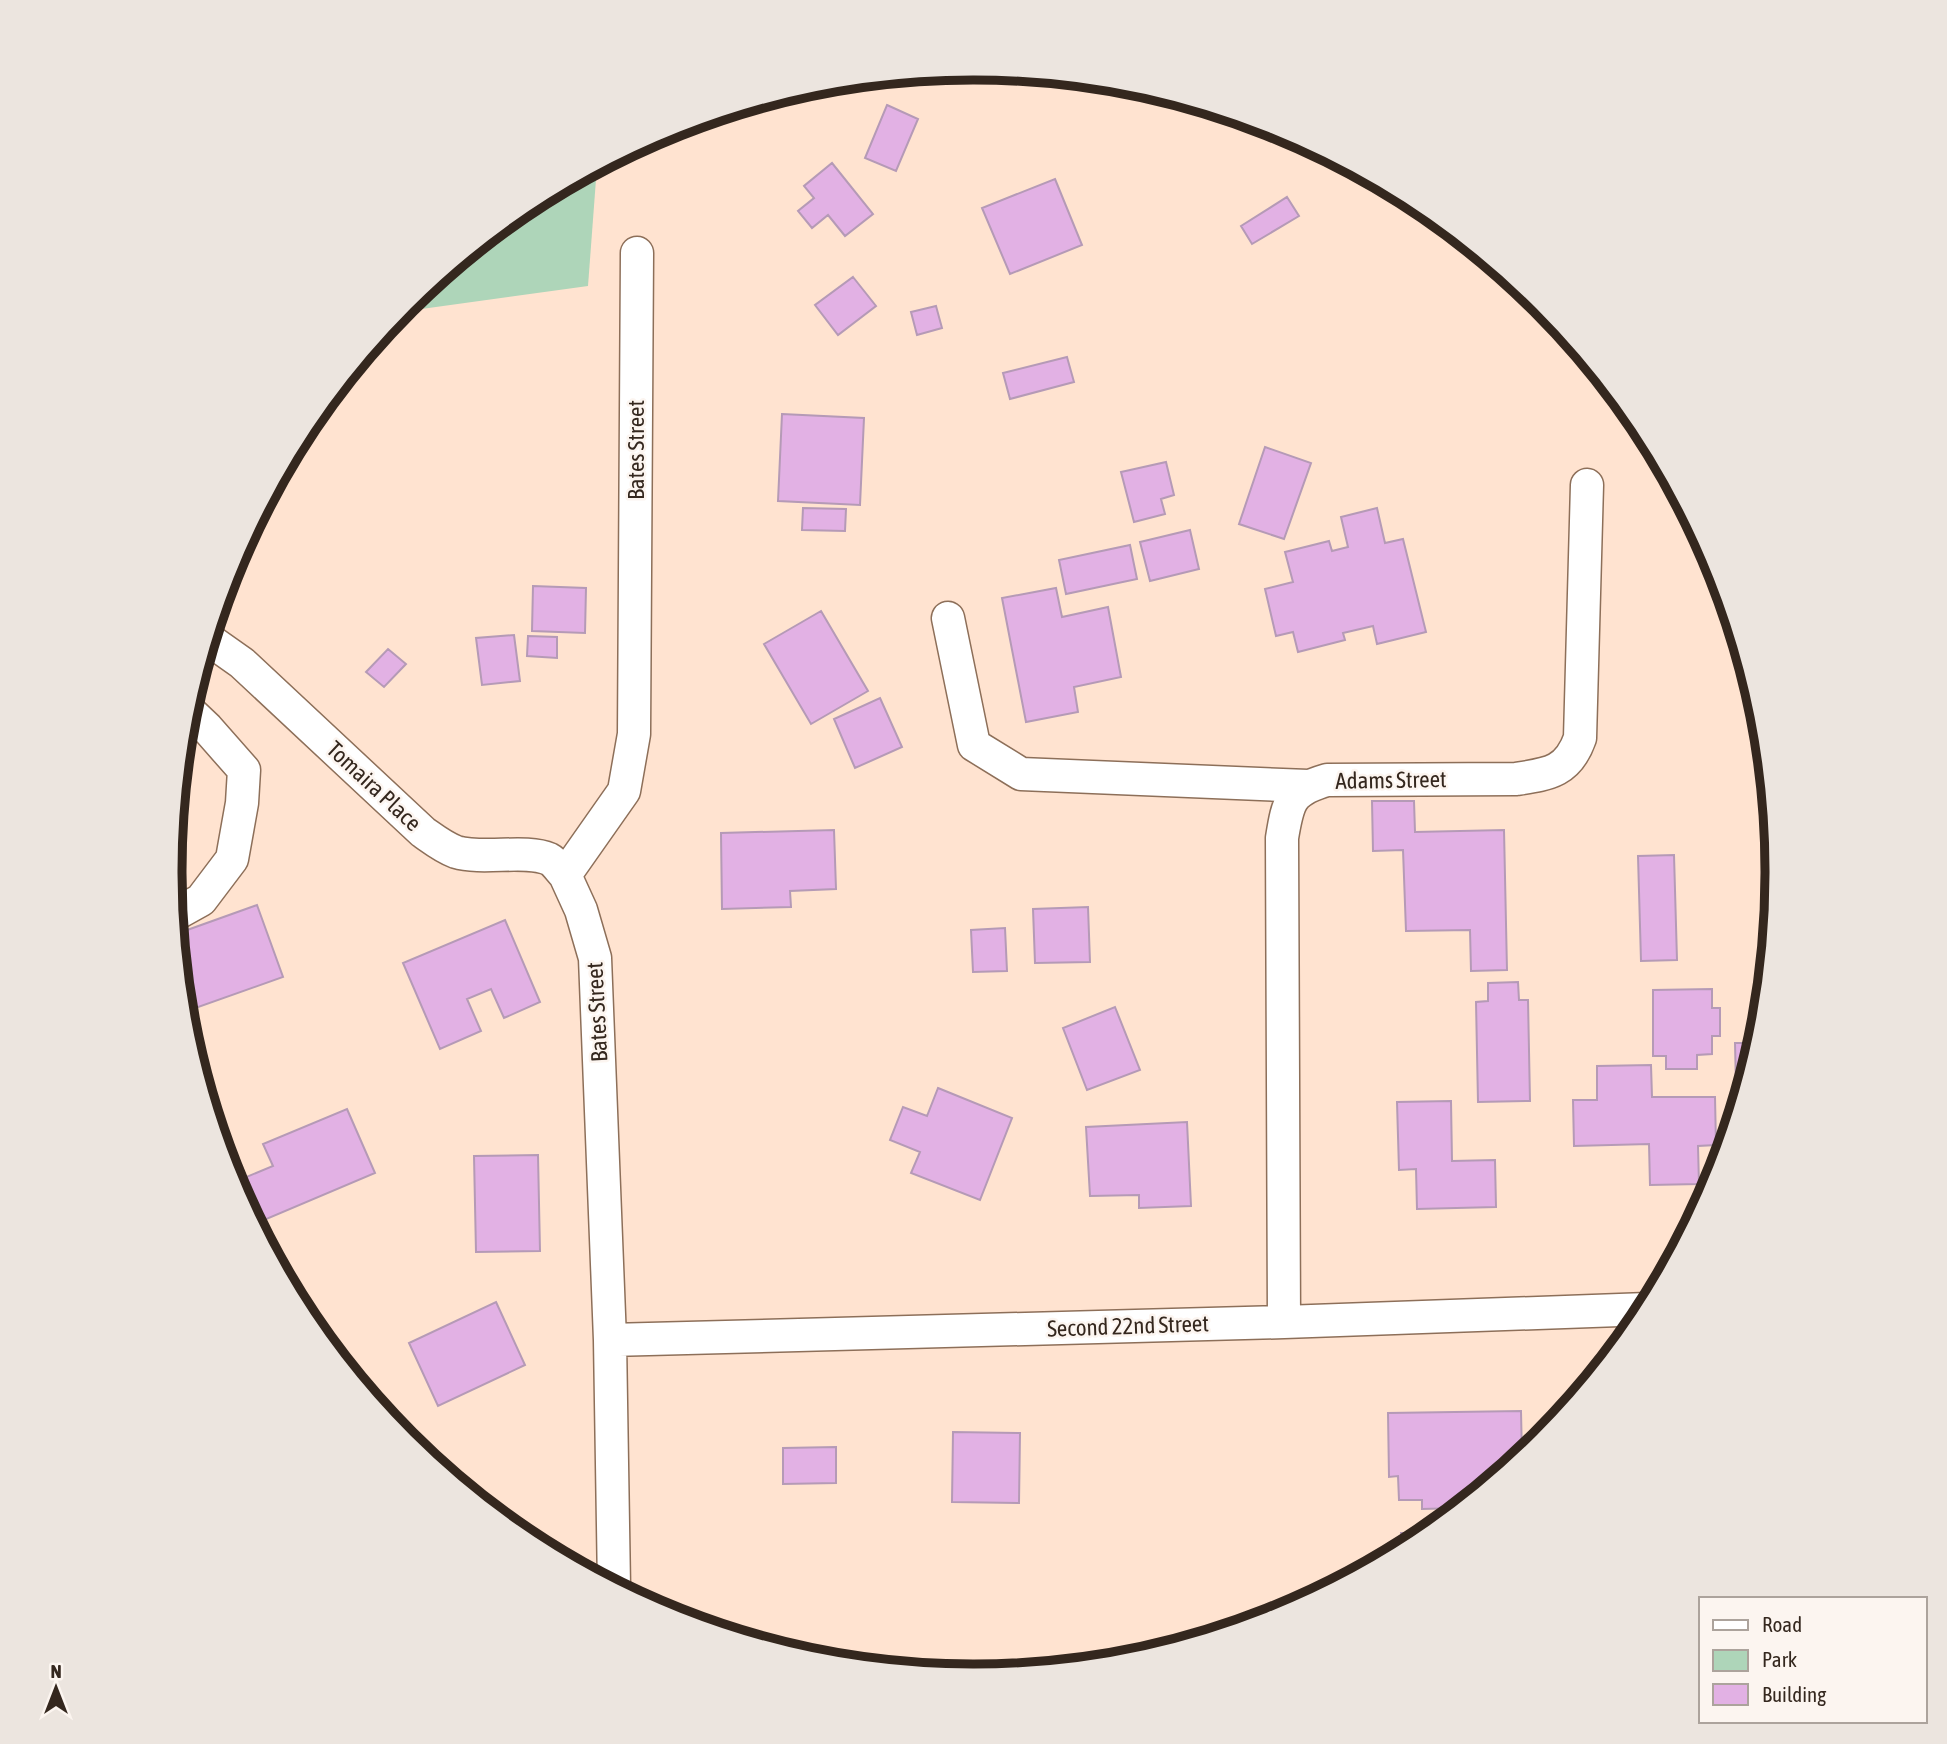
<svg xmlns="http://www.w3.org/2000/svg" width="1947" height="1744" font-family="'Asap Condensed',sans-serif">
<style>
.green{fill:#aed5b9}
.building{fill:#e2b1e4;stroke:#b59ab6;stroke-width:2}
.lines{fill:none;stroke-linecap:round;stroke-linejoin:round}
.minor-casing{stroke:#8d6f59;stroke-width:35}
.minor{stroke:#fff;stroke-width:32}
.labels{text-anchor:middle;stroke-width:5;stroke-linejoin:round;paint-order:stroke}
.street-label{font-size:23px;fill:#34271e;stroke:#fcf5f0}
.rim{fill:none;stroke:#34271e;stroke-width:9}
</style>
<rect width="100%" height="100%" fill="#ffe3d0"/>
<!-- green -->
<path class="green" d="M597 166 588 286 407 311 402 308 527 203Z"/>
<!-- building -->
<path class="building" d="M1087 79 1112 82 1108 89Z
M887 105 918 119 896 171 865 158Z
M832 163 873 214 845 236 828 215 812 228 798 211 814 198 804 186Z
M1055 179 1082 245 1010 274 982 208Z
M1287 197 1299 216 1252 244 1241 226Z
M853 277 876 306 838 335 815 305Z
M936 306 942 328 917 335 911 312Z
M1067 357 1074 382 1010 399 1003 373Z
M782 414 864 418 860 505 778 501Z
M1265 447 1311 463 1284 539 1239 524Z
M1166 462 1174 495 1161 499 1165 514 1134 522 1121 472Z
M803 508 846 509 845 531 802 530Z
M1377 508 1385 543 1403 539 1426 632 1377 644 1373 626 1343 633 1345 640 1298 652 1293 632 1276 636 1265 589 1293 582 1285 552 1329 541 1332 551 1348 547 1341 517Z
M1190 530 1199 569 1150 581 1140 542Z
M1130 545 1137 579 1066 594 1059 560Z
M533 586 586 588 585 633 532 631Z
M1056 588 1062 617 1108 607 1121 677 1074 687 1078 712 1026 722 1002 598Z
M821 611 868 691 811 724 764 644Z
M514 635 520 681 482 685 476 638Z
M528 636 557 637V658L527 656Z
M388 649 406 664 384 687 366 672Z
M880 698 902 747 855 768 834 719Z
M1372 801H1414L1415 832 1504 830 1507 970 1471 971 1470 930 1406 931 1403 850 1373 851Z
M834 830 836 889 790 891 791 907 722 909 721 833Z
M1674 855 1677 960 1641 961 1638 856Z
M257 905 283 977 187 1011 182 996 176 934Z
M1088 907 1090 962 1035 963 1033 909Z
M505 920 540 1002 504 1018 491 989 467 999 481 1031 440 1049 403 963Z
M1005 928 1007 971 973 972 971 930Z
M1518 982 1519 1000H1528L1530 1101 1478 1102 1476 1002 1488 1001V983Z
M1712 989V1008H1720V1036H1712V1054L1697 1055V1069H1666V1056H1653V990Z
M1115 1007 1140 1070 1087 1090 1063 1028Z
M1735 1043H1758L1744 1087H1736Z
M1651 1065 1652 1097H1715L1716 1145 1698 1146 1699 1184 1650 1185 1649 1144 1574 1146 1573 1100H1597V1066Z
M938 1088 1012 1118 980 1200 911 1173 920 1152 890 1140 903 1107 927 1116Z
M1451 1101 1452 1161 1495 1160 1496 1207 1417 1209 1416 1169 1399 1170 1397 1102Z
M347 1109 375 1173 257 1223 239 1180 273 1166 263 1144Z
M1187 1122 1191 1206 1139 1208V1195L1090 1196 1086 1127Z
M538 1155 540 1251 476 1252 474 1156Z
M496 1302 525 1365 438 1406 409 1343Z
M1521 1411 1522 1457 1460 1508 1422 1509V1500H1399L1398 1476 1389 1477 1388 1413Z
M953 1432 1020 1433 1019 1503 952 1502Z
M836 1447V1483L783 1484V1448Z
M1401 1533H1429L1420 1541 1401 1550Z
M1364 1560H1383L1364 1570Z"/>
<g class="lines">
<!-- minor casing -->
<g class="minor-casing">
<path id="minor" d="M948 618 974 745 1021 774 1308 786
M208 639 242 663 423 832C433 839 443 847 456 852 483 860 526 849 549 859 555 862 560 870 565 875
M174 915 201 900 232 859 242 803 244 770 207 728 187 709
M1284 1322 1282 838C1288 801 1290 791 1327 780L1516 779C1549 774 1568 772 1580 738L1587 485
M610 1340 1284 1322 1647 1309
M614 1587 610 1340 595 958 581 910 565 875 624 791 634 734 637 253"/>
</g>
<!-- minor -->
<use href="#minor" class="minor"/>
</g>
<g class="labels">
<!-- street labels -->
<g class="street-label">
<text transform="translate(636 450) rotate(-90)" y="8">Bates Street</text>
<text transform="translate(1391 780) rotate(-1)" y="8">Adams Street</text>
<text transform="translate(374 786) rotate(43)" y="8">Tomaira Place</text>
<text transform="translate(597 1012) rotate(-93)" y="8">Bates Street</text>
<text transform="translate(1128 1326) rotate(-2)" y="8">Second 22nd Street</text>
</g>
</g>
<!-- crop -->
<path d="M0 0H1947V1744H0ZM973 80H974A791 791 0 0 1 1765 871V873A791 791 0 0 1 974 1664H973A791 791 0 0 1 182 873V871A791 791 0 0 1 973 80Z" fill="#ece5df" fill-rule="evenodd"/>
<path class="rim" d="M973 80H974A791 791 0 0 1 1765 871V873A791 791 0 0 1 974 1664H973A791 791 0 0 1 182 873V871A791 791 0 0 1 973 80Z"/>
<!-- legend -->
<rect x="1699" y="1597" width="228" height="126" fill="#fcf5f0" stroke="#aca39c" stroke-width="2"/>
<rect x="1713" y="1620" width="35" height="10" fill="#ffffff" stroke="#aca39c" stroke-width="2"/>
<text x="1762" y="1632" font-size="21" fill="#34271e">Road</text>
<rect x="1713" y="1650" width="35" height="21" fill="#aed5b9" stroke="#aca39c" stroke-width="2"/>
<text x="1762" y="1667" font-size="21" fill="#34271e">Park</text>
<rect x="1713" y="1684" width="35" height="21" fill="#e2b1e4" stroke="#aca39c" stroke-width="2"/>
<text x="1762" y="1702" font-size="21" fill="#34271e">Building</text>
<!-- north arrow -->
<g transform="translate(56 1688)" stroke="#fcf5f0" stroke-width="5" paint-order="stroke">
<path d="M0-5L12 26L0 18L-12 26Z" fill="#34271e"/>
<text y="-10" font-size="19" font-weight="bold" text-anchor="middle" fill="#34271e">N</text>
</g>
</svg>
